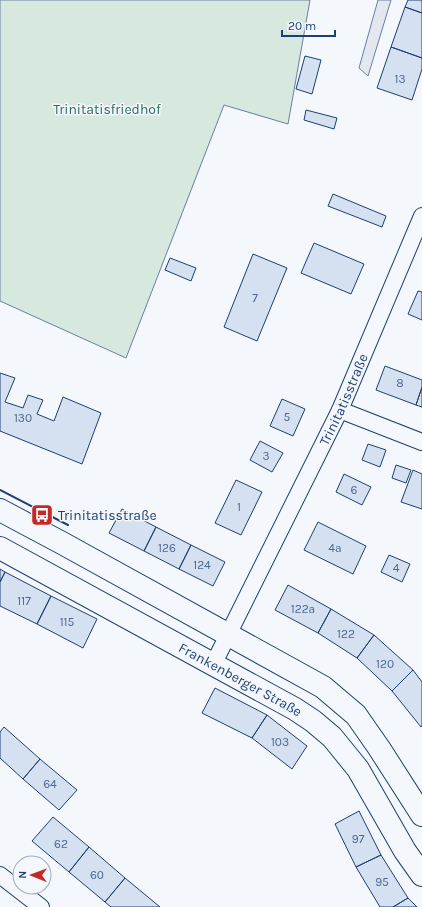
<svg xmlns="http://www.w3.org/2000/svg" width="422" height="907" font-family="Karla,sans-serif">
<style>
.green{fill:#d7e8df;stroke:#687fa3}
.parking{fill:#e3e8f0;stroke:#687fa3}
.building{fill:#d5e0f0;stroke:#1d3f73}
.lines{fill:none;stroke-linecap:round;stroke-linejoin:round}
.minor-casing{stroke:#1d3f73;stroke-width:18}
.primary-casing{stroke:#1d3f73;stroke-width:24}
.minor{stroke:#f4f7fb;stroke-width:16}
.primary{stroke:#f4f7fb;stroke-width:22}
.wall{stroke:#1d3f73;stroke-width:2}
.labels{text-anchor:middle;stroke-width:3;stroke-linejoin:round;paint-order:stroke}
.number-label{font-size:12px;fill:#4b6792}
.park-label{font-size:14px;fill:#2c6c60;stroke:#f4f7fb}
.street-label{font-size:14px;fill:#1d3f73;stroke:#f4f7fb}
.poi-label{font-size:14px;fill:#1d3f73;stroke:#f4f7fb;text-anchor:start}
</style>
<rect width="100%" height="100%" fill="#f4f7fb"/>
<!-- green -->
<path class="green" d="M0 0H310L288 124 224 105 126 358 0 301Z"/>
<!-- parking -->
<path class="parking" d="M378 0H391L368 76 359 68Z"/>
<!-- building -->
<path class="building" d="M408 0H422V13L405 7Z
M405 7 422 13V58L391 47Z
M391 47 422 58V69L412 100 377 88Z
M305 56 321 60 312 94 296 89Z
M306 110 337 118 334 129 304 120Z
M333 194 386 216 382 227 328 206Z
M314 243 364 264 351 294 301 273Z
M253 254 287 268 257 341 224 327Z
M170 258 196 268 191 281 165 270Z
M418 291 422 292V320L408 314Z
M385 366 422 380V387L416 405 376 390Z
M0 373 15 378 5 402 23 408 28 395 43 400 37 414 54 421 63 397 101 413 82 464 0 431Z
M422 387V407L416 405Z
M282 399 305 409 293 436 270 426Z
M260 441 283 453 272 472 250 460Z
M368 444 386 450 380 467 362 460Z
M396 465 411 470 406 483 392 478Z
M413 470 422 474V509L401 502Z
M344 474 371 487 362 505 336 492Z
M236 480 262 492 241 535 215 523Z
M122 509 156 527 144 551 109 533Z
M318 522 366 546 353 574 304 550Z
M156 527 191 545 179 569 144 551Z
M191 545 225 562 213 586 179 569Z
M389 555 410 564 402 582 381 572Z
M0 569 5 572 0 582Z
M5 572 51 596 37 624 0 606V582Z
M288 585 331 609 318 633 275 610Z
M51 596 97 619 83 648 37 624Z
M331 609 374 635 357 658 318 633Z
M374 635 413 670 392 691 357 658Z
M413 670 422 682V726L421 727 392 691Z
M215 688 267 715 252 738 202 713Z
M267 715 307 746 292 769 252 738Z
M4 727 40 759 23 779 0 758V732Z
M40 759 77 790 59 810 23 779Z
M359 811 381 855 356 867 335 824Z
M53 817 89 847 69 872 32 841Z
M89 847 125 878 105 902 69 872Z
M381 855 408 898 393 907H380L356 867Z
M125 878 160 907H111L105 902Z
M408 898 417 907H393Z"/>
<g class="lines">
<!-- minor casing -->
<g class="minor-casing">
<g id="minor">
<path d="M340 410 422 442"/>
<path id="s1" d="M213 665 340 410 422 216"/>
<path d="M0 875 41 907"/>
</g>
</g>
<!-- primary casing -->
<g class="primary-casing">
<g id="primary">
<path d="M0 510 62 543 323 687 356 715 379 748 422 815"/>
<path id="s2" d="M0 548 295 709 313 721 332 737 358 769 405 851 422 875"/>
</g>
</g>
<!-- minor -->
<use href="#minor" class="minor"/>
<!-- primary -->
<use href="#primary" class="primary"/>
<!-- wall -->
<path class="wall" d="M0 490 68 525"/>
</g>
<!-- icons -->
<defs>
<g id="bus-square" transform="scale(1.15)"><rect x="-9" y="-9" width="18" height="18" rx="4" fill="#c62828" stroke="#f4f7fb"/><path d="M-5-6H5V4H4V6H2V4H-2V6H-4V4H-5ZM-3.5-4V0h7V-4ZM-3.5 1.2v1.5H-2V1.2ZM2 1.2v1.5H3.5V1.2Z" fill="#fff"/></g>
</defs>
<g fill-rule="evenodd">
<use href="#bus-square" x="42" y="515"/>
</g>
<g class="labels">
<!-- number labels -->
<g class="number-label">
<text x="400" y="83">13</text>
<text x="255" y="302">7</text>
<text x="400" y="387">8</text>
<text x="287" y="421">5</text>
<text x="23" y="422">130</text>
<text x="266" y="460">3</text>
<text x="354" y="494">6</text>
<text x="239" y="511">1</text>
<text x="167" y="552">126</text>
<text x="335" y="552">4a</text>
<text x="202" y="569">124</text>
<text x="396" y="572">4</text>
<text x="24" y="605">117</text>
<text x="303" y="613">122a</text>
<text x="67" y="626">115</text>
<text x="346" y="638">122</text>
<text x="385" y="668">120</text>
<text x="280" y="746">103</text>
<text x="50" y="788">64</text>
<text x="358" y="843">97</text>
<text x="61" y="848">62</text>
<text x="97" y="879">60</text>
<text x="382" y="886">95</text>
</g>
<!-- park labels -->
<g class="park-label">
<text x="107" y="114">Trinitatisfriedhof</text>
</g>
<!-- street labels -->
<g class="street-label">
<text dy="5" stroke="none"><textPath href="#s1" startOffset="296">Trinitatisstraße</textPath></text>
<text dy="5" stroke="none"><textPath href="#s2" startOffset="274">Frankenberger Straße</textPath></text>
</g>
<!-- poi labels -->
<g class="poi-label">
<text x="58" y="520">Trinitatisstraße</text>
</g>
</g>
<!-- north arrow -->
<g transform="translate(32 875) rotate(271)"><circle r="19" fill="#f4f7fb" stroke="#9eadc5"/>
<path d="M0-3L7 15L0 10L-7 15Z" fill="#c62828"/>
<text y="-6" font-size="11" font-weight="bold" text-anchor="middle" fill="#1d3f73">N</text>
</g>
<!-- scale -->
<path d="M282 30v6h53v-6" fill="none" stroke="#1d3f73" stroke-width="2"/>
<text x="288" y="30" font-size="12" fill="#1d3f73" stroke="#f4f7fb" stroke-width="3" paint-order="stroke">20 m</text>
</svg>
